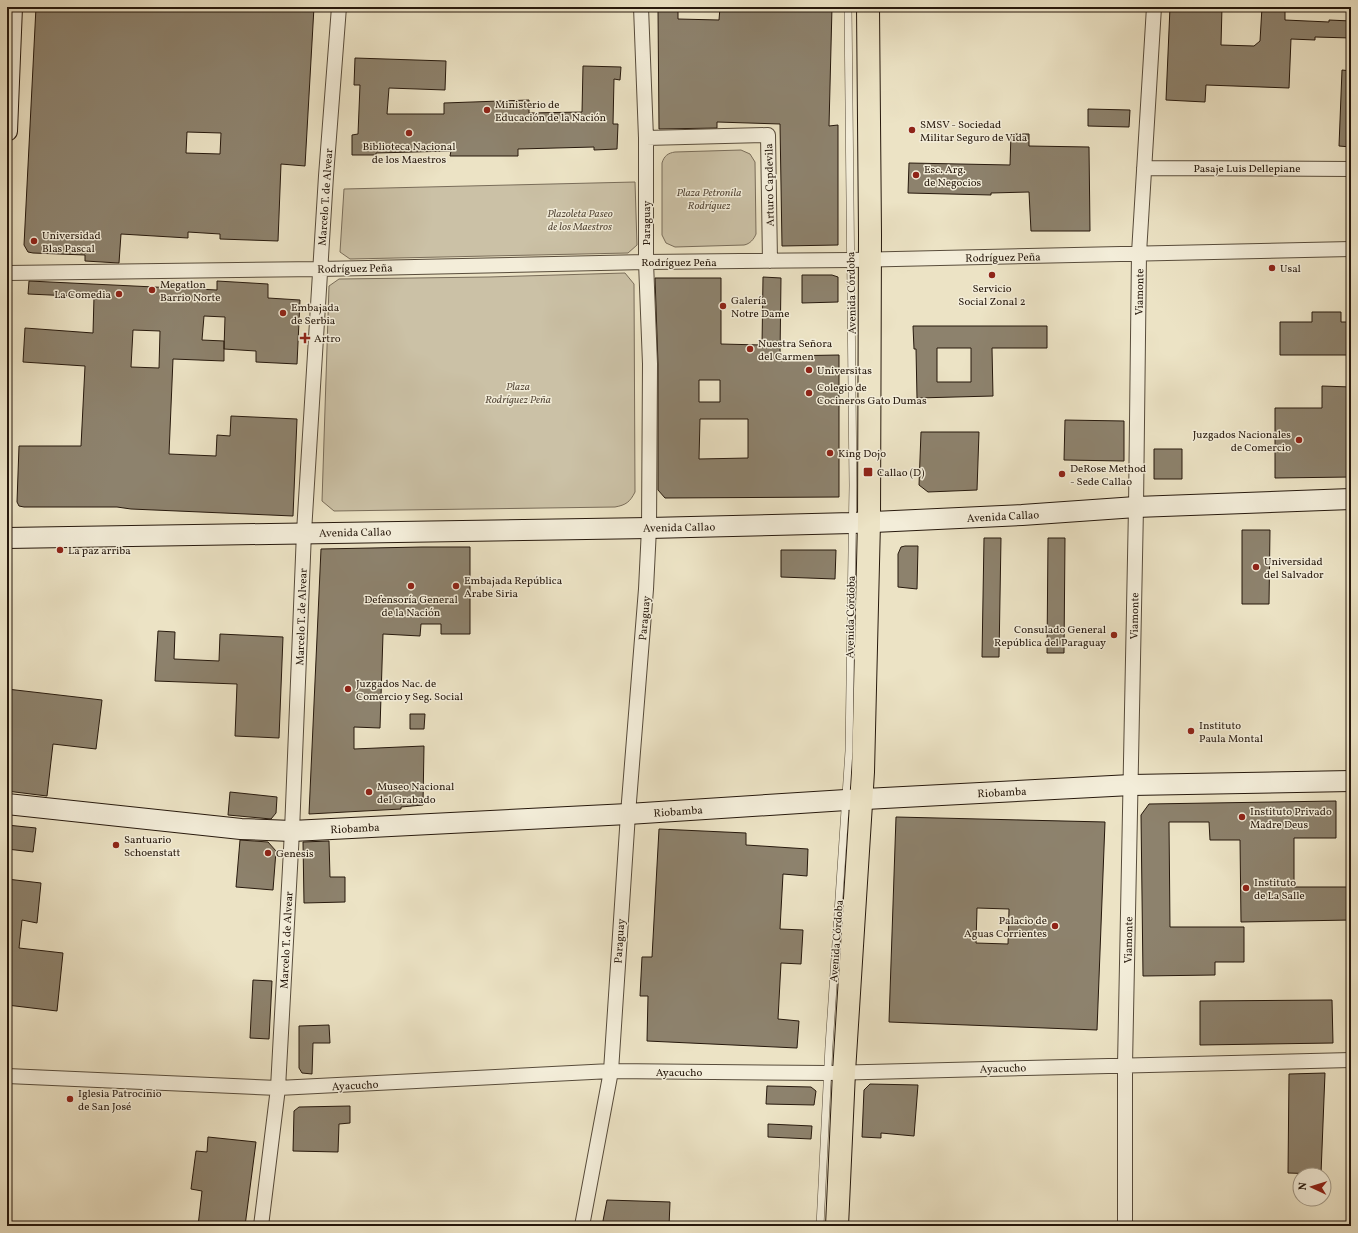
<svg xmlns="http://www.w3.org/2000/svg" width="1358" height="1233" font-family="Vollkorn,serif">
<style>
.green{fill:#cbc1a6;stroke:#796d5a}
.building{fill:#8d826d;stroke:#27190d;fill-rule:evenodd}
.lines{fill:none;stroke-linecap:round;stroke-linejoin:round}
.lane-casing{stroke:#584c3b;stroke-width:8}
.street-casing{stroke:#584c3b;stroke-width:16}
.secondary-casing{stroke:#27190d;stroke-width:22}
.primary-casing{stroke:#27190d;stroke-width:24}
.lane{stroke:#f3edd9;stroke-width:7}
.street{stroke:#f3edd9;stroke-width:14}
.secondary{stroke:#f3edd9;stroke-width:20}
.primary{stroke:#ece3c5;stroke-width:22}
.poi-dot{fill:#8f2418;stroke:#f3edd9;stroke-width:1.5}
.labels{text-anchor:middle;stroke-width:3;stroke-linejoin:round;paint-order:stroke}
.poi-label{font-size:11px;fill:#27190d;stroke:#f3edd9;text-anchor:start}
.street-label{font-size:11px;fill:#27190d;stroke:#f3edd9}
.park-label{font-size:11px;font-style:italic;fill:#584b3b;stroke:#f3edd9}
</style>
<rect width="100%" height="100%" fill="#ece3c5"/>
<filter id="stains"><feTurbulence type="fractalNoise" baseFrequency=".005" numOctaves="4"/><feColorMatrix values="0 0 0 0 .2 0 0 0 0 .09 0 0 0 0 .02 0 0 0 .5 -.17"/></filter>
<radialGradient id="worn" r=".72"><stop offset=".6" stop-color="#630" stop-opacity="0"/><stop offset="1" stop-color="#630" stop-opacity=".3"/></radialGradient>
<!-- green -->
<path class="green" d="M741 150 750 154 755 162 756 234C754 239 750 244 744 245L675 247 666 243 662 235V163C664 156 668 153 675 152Z
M635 182 637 245 628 253 350 259 340 252 344 189Z
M625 273 634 284 635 492C630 502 626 505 615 507L334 511 322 501 329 286 339 279 489 277Z"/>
<!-- building -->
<path class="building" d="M36 7H314L305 166 281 164 278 241 220 239V234L188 232V238L121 234 119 263 85 261V255L33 253 28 252 24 245ZM187 132 221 133 220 154 186 153Z
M720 7H832L829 126 838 125V245L782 246 780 124 717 122V128L659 129 658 10 678 9V19L719 20Z
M1170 7H1222L1221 45 1254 46 1260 41 1262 7H1285V20L1329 22V20L1351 21V38L1315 37V40L1291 39 1289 88 1206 85 1205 102 1166 100Z
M355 58 446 61 445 90 389 88 387 114H444V103L529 100V113L582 112 583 66 621 67 620 80 614 79 613 124H618L617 149 594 150V147L518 149V156H450L451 151 376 153V155H352V135L358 134 360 85H354Z
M1342 70 1351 71V147L1339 146Z
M1088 109 1130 110 1129 127 1088 126Z
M1011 134H1029V146L1089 147 1090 231H1031L1029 192 991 193V195L908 193 909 163 1010 165Z
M802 275H832L838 277V302L802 303Z
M763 277 781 278 780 356 839 355V497L665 498 658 490V364L655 278H721V344L762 345ZM699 380H720V402H699ZM700 419H748V458L699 459Z
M29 281 217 290V281L268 284V298L300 300 297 364 256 362V351L224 349 225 317 204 316 202 340 224 341V361L173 359 169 454 216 456 217 435 230 436 231 416 297 419 293 516 131 509 117 507H24L19 506 17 502 19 446H81L85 366 23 362 25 328 93 333 94 297 28 294ZM133 330 160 331 159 368 131 367Z
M1312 312H1341V322H1351V355H1280V322H1312Z
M913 326H1047V348H992L993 396 917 398 916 349H914ZM937 348H971V382H937Z
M1322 386 1351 387V477L1275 478V408H1322Z
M1065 420 1124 421V461L1064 460Z
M921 432H979L977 490 928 492 919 485Z
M1154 449H1182V479H1154Z
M1242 530H1270L1269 604H1242Z
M984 538H1001L999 657H982Z
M1048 538H1065L1064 653H1047Z
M905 546H918L917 589 898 587V554L901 547Z
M422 547H470V634H441V624H421L420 636 383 634 380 728 354 727V749L424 746 423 805 401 807V809L309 814 321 549Z
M781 550H836L835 579 781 577Z
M158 631 175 632 174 659 219 661 220 634 283 637 279 738 235 736 237 684 155 681Z
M7 689 102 700 96 749 53 744 47 796 7 791Z
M410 714H425L424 729H410Z
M230 792 277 797 276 813 271 819 228 815Z
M1336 801V838H1294V887H1351V920L1241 922 1240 840H1210L1209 822H1169L1170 927H1244V962H1215V975L1143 976 1141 815 1149 804Z
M896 817 1105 822 1097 1030 889 1022ZM977 908 1009 909 1008 944 976 943Z
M7 825 36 828 33 852 7 849Z
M659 829 746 833V845L808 849 807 876 783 874 780 929 803 930 801 964 781 963 778 1019 799 1021 797 1048 647 1041 648 996H640L642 957H652Z
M240 840 268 842 276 851 273 890 236 887Z
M329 841 330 877H345V902L304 903 303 842Z
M7 879 41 883 37 923 22 920 19 948 63 953 57 1011 7 1005Z
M253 980 272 981 269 1039 250 1038Z
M1332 1000 1333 1043 1200 1045V1001Z
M329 1025 330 1043H313L312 1074 302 1073 299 1068V1026Z
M1325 1073 1321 1174 1288 1173 1289 1074Z
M870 1084 918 1085 914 1136 881 1133V1138L862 1137 864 1090Z
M767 1086 811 1087 816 1091 814 1105 766 1104Z
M350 1106V1123L339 1124 338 1152 293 1151 294 1111 299 1107Z
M768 1124 812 1126 811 1139 768 1137Z
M208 1137 256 1142 245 1226H198L202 1191 191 1189 196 1151 207 1152Z
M607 1200 670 1202 669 1226H602Z"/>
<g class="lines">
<!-- lane casing -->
<g class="lane-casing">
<path id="lane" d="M820 1226 829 1046 849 751 853 485 848 7"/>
</g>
<!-- street casing -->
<g class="street-casing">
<path id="street" d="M646 138 768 135 770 261
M1144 168 1351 169
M7 273 320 269 646 262 851 260 1351 249
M7 1076 278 1088 611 1071 828 1073 1351 1060
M261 1226 278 1088 292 831 304 532 326 176 339 7
M582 1226 611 1071 628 814 646 589 649 528 650 364 646 262V138L641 7
M1125 1226V1065L1136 507 1139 253 1154 7"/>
</g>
<!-- secondary casing -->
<g class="secondary-casing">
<path id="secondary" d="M7 131 12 7
M7 538 649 528 852 523 1022 515 1136 507 1351 499
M7 804 241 829 292 831 628 814 846 800 1131 785 1351 781"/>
</g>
<!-- primary casing -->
<g class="primary-casing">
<path id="primary" d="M837 1226 844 1072 863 772 869 522 870 235 868 7"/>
</g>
<!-- lane -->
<use href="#lane" class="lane"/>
<!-- street -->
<use href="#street" class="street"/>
<!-- secondary -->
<use href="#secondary" class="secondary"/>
<!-- primary -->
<use href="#primary" class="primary"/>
</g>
<!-- markers -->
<g class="poi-dot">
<circle cx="487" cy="110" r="4"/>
<circle cx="912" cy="130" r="4"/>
<circle cx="409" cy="133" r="4"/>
<circle cx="916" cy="175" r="4"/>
<circle cx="34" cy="241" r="4"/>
<circle cx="1272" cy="268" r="4"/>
<circle cx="992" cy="275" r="4"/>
<circle cx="152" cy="290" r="4"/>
<circle cx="119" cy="294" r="4"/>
<circle cx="723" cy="306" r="4"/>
<circle cx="283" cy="313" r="4"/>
<path d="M303 332h4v4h4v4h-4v4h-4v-4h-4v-4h4z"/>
<circle cx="750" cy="349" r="4"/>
<circle cx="809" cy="370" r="4"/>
<circle cx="809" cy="393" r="4"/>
<circle cx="1299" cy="440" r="4"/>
<circle cx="830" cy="453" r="4"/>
<rect x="863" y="467" width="10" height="10" rx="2"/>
<circle cx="1062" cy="474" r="4"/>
<circle cx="60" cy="550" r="4"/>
<circle cx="1256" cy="567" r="4"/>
<circle cx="411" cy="586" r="4"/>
<circle cx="456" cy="586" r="4"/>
<circle cx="1114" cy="635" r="4"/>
<circle cx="348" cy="689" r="4"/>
<circle cx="1191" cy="731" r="4"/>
<circle cx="369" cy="792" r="4"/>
<circle cx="1242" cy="817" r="4"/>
<circle cx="116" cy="845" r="4"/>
<circle cx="268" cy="853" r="4"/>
<circle cx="1246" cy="888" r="4"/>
<circle cx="1055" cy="926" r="4"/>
<circle cx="70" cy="1099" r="4"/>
</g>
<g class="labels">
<!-- poi labels -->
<g class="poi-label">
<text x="495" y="108">Ministerio de<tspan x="495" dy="13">Educación de la Nación</tspan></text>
<text x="920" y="128">SMSV - Sociedad<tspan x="920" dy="13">Militar Seguro de Vida</tspan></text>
<text x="409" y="150" text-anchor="middle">Biblioteca Nacional<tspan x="409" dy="13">de los Maestros</tspan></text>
<text x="924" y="173">Esc. Arg.<tspan x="924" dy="13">de Negocios</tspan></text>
<text x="42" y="239">Universidad<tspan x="42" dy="13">Blas Pascal</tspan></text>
<text x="1280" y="272">Usal</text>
<text x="160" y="288">Megatlon<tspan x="160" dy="13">Barrio Norte</tspan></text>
<text x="992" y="292" text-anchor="middle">Servicio<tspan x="992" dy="13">Social Zonal 2</tspan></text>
<text x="111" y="298" text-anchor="end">La Comedia</text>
<text x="731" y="304">Galería<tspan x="731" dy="13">Notre Dame</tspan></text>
<text x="291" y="311">Embajada<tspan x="291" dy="13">de Serbia</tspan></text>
<text x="314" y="342">Artro</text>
<text x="758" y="347">Nuestra Señora<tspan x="758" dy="13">del Carmen</tspan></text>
<text x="817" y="374">Universitas</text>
<text x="817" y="391">Colegio de<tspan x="817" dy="13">Cocineros Gato Dumas</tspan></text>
<text x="1291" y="438" text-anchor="end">Juzgados Nacionales<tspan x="1291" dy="13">de Comercio</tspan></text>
<text x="838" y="457">King Dojo</text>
<text x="1070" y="472">DeRose Method<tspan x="1070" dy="13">- Sede Callao</tspan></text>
<text x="877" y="476">Callao (D)</text>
<text x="68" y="554">La paz arriba</text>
<text x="1264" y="565">Universidad<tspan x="1264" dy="13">del Salvador</tspan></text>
<text x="464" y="584">Embajada República<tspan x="464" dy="13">Arabe Siria</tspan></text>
<text x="411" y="603" text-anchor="middle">Defensoría General<tspan x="411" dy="13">de la Nación</tspan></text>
<text x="1106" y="633" text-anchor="end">Consulado General<tspan x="1106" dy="13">República del Paraguay</tspan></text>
<text x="356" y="687">Juzgados Nac. de<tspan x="356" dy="13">Comercio y Seg. Social</tspan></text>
<text x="1199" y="729">Instituto<tspan x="1199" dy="13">Paula Montal</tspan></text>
<text x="377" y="790">Museo Nacional<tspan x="377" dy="13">del Grabado</tspan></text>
<text x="1250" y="815">Instituto Privado<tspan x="1250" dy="13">Madre Deus</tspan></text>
<text x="124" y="843">Santuario<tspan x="124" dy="13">Schoenstatt</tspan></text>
<text x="276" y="857">Genesis</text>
<text x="1254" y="886">Instituto<tspan x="1254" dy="13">de La Salle</tspan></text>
<text x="1047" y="924" text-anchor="end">Palacio de<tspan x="1047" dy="13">Aguas Corrientes</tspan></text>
<text x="78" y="1097">Iglesia Patrocinio<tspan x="78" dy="13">de San José</tspan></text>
</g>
<!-- street labels -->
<g class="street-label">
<text x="1247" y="172">Pasaje Luis Dellepiane</text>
<text transform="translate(769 185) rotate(-91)" y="4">Arturo Capdevila</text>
<text transform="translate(325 197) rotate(-86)" y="4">Marcelo T. de Alvear</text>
<text transform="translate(646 223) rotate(-90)" y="4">Paraguay</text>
<text transform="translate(1003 257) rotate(-1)" y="4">Rodríguez Peña</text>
<text x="679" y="266">Rodríguez Peña</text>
<text transform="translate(355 268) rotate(-1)" y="4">Rodríguez Peña</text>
<text transform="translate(1139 292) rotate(-89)" y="4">Viamonte</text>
<text transform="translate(851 293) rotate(-91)" y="4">Avenida Córdoba</text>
<text transform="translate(1003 516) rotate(-3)" y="4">Avenida Callao</text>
<text transform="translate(679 527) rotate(-1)" y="4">Avenida Callao</text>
<text transform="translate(355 532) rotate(-1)" y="4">Avenida Callao</text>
<text transform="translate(1134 616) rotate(-89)" y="4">Viamonte</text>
<text transform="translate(301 617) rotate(-88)" y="4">Marcelo T. de Alvear</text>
<text transform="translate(850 617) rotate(-89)" y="4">Avenida Córdoba</text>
<text transform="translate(644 618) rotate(-85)" y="4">Paraguay</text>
<text transform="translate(1002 792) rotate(-3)" y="4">Riobamba</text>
<text transform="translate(678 811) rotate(-4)" y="4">Riobamba</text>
<text transform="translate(355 828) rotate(-3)" y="4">Riobamba</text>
<text transform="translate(286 940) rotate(-87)" y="4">Marcelo T. de Alvear</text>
<text transform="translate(1128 940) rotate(-89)" y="4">Viamonte</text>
<text transform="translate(619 941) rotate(-86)" y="4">Paraguay</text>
<text transform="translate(836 941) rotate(-86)" y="4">Avenida Córdoba</text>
<text transform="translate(1003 1068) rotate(-2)" y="4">Ayacucho</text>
<text x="679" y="1076">Ayacucho</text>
<text transform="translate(355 1085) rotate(-3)" y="4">Ayacucho</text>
</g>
<!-- park labels -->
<g class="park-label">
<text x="709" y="196">Plaza Petronila<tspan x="709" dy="13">Rodríguez</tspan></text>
<text x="580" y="217">Plazoleta Paseo<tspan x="580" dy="13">de los Maestros</tspan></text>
<text x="518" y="390">Plaza<tspan x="518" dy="13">Rodríguez Peña</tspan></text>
</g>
</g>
<!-- margin -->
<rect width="1358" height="1233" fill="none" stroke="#ece3c5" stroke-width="24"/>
<rect x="8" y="8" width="1342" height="1217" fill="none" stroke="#27190d" stroke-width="2"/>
<rect x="12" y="12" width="1334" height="1209" fill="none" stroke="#27190d"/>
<!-- north arrow -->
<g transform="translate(1312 1187) rotate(274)"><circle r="19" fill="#f3edd9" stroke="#a19887"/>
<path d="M0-3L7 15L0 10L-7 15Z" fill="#8f2418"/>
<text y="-6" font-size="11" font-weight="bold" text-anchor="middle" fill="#27190d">N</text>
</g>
<rect width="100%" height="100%" filter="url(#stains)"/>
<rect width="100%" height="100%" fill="url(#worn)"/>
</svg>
